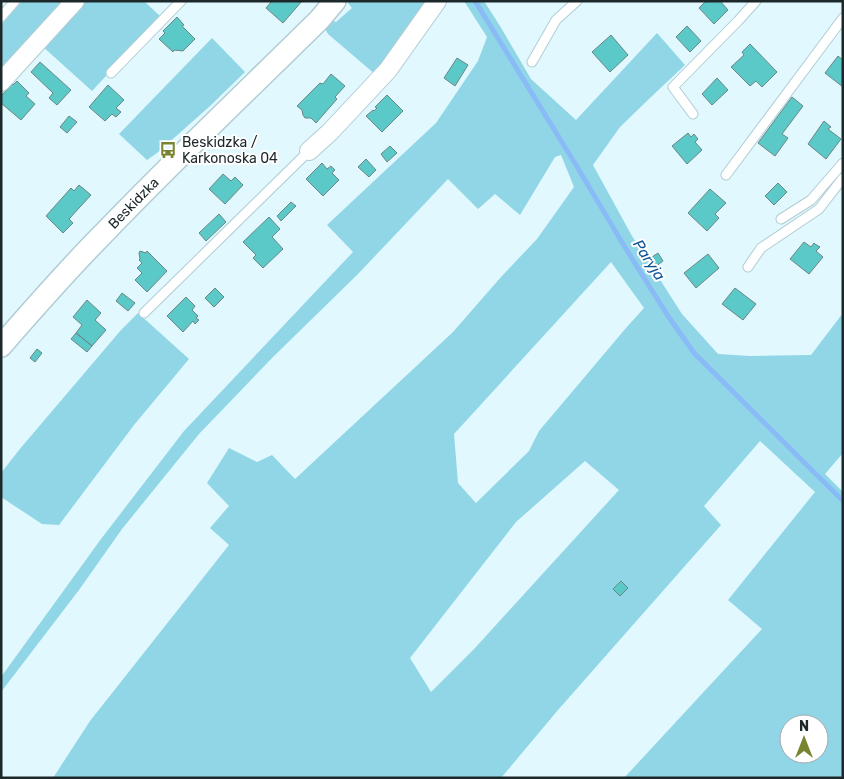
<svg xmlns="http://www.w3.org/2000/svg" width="844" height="779" font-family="Rubik,sans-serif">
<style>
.green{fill:#91d6e6;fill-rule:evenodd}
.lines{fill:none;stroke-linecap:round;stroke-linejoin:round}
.stream{stroke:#89bbf6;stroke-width:5}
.building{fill:#5bc9c8;stroke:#6a8786}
.service-casing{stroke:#b0cdd4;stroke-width:11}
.minor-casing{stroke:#b0cdd4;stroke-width:20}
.tertiary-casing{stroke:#b0cdd4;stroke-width:24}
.service{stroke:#fff;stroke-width:9}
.minor{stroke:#fff;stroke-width:18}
.tertiary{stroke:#fff;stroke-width:21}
.labels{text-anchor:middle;stroke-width:4;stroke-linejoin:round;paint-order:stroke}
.poi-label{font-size:14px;fill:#1d282b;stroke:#fff;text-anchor:start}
.street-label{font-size:14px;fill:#1d282b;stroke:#fff}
.water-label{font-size:15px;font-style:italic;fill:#0b5398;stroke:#fff}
</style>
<rect width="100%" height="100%" fill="#e0f8fe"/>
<!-- green -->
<path class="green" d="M22 1H69L1 77V25Z
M84 1H144L161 17 92 91 41 45Z
M350 1H428L376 75 328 34 324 27 331 20 336 22 352 8 348 3Z
M464 1H484L500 26 531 79 576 120 657 33 685 65 651 97 620 127 593 165 632 236 682 314 718 354 750 356 811 355 843 313V453L825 474 843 492V778H624L762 629 728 600 815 492 760 441 704 506 721 525 558 710 501 778H53L90 721 229 545 210 528 229 506 207 483 229 448 257 462 272 455 295 479 453 332 501 277 537 239 574 187 561 155 555 157 520 215 495 194 478 209 448 179 358 274 272 358 199 434 122 529 79 590 1 692V677L101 539 184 431 353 252 327 225 436 123 478 61 487 37ZM611 262 644 308 626 328 539 431 529 451 476 503 458 483 454 434ZM585 461 619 490 475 648 431 692 410 658 516 522ZM789 724H819V754H789Z
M212 38 245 72 209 107 157 153 147 160 119 134Z
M138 313 189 359 134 425 59 525 42 524 1 497V473L19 450 121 330Z"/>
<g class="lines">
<!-- stream -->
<path class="stream" d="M475 1 576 165 626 249 668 316 694 353 843 501"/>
</g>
<!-- building -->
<path class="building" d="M272 1H302L283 23 266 8Z
M706 1H720L728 10 714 24 699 8Z
M177 17 184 25 182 26 195 39 183 51 174 50 173 52 159 39 165 33 163 31Z
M687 26 701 41 690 52 676 37Z
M611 35 628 55 610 72 592 52Z
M750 44 777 72 762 87 756 81 750 86 731 67 744 55 742 52Z
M838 56 843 60V87L825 73Z
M457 58 468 65 455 86 444 78Z
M40 62 71 90 57 105 49 98 53 93 31 72Z
M331 74 345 86 335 97 337 99 316 123 311 118H305L303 115 302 110 297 106 320 83 323 84Z
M717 78 728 90 712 105 702 94Z
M17 81 29 93 26 96 35 104 21 120 1 103V96L12 84 13 85Z
M108 85 124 100 116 108 121 112 116 117 112 114 105 121 89 107Z
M387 95 403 111 382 132 366 116 373 110 374 111 377 108 375 107Z
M792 97 803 106 782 134 788 138 775 156 758 143Z
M69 116 77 122 67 133 60 127Z
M824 121 831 127 828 129 841 139 826 159 808 144Z
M688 133 691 137 694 134 698 139 695 142 702 150 687 164 672 146Z
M390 146 397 153 387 162 381 154Z
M366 159 376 170 369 177 358 167Z
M322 163 327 169 331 166 335 170 332 173 339 180 323 196 306 179Z
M223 174 231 181 235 177 243 185 225 204 209 189Z
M778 183 787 192 774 205 765 196Z
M79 185 91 195 69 219 73 223 63 233 46 216 71 188 74 191Z
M710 189 726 203 715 214 719 218 707 231 688 213Z
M291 202 296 206 281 221 277 216Z
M219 214 226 222 206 241 199 233Z
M269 217 280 229 272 237 283 249 263 268 253 258 256 255 243 242Z
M804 242 811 247 814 243 815 244 820 247 816 251 823 257 809 274 790 259Z
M140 251 146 253 147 251 167 271 147 292 135 280 142 273 137 268 142 263 139 260 140 259 139 253Z
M658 253 663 261 655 267 649 259Z
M708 254 719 268 696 288 684 273Z
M215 288 224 297 214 307 205 298Z
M735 288 756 304 743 320 722 304Z
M122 293 135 303 128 311 116 301Z
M186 297 195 306 192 310 198 316 196 318 199 320 195 324 193 321 183 332 167 316Z
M87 300 101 313 95 320 106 330 92 346 76 333 82 325 73 317Z
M76 333 92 346 87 352 71 339Z
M37 349 42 353 35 362 30 358Z
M621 581 628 588 620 596 613 589Z"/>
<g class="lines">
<!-- service casing -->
<g class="service-casing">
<path id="service" d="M1 17 15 1
M532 62 556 20 577 1
M111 73 181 1
M693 114 673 87 738 21 756 1
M726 175 843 18
M781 219 811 200 843 163
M748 267 761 248 819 209 843 178
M144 313 309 151"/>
</g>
<!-- minor casing -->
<g class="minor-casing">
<path id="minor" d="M1 82 75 1
M309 151 330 132 388 70 437 1"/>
</g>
<!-- tertiary casing -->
<g class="tertiary-casing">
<g id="tertiary">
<path id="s1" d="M1 346C35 307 69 268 106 231 175 159 248 90 319 20L335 1"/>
</g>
</g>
<!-- service -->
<use href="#service" class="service"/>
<!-- minor -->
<use href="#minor" class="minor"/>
<!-- tertiary -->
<use href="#tertiary" class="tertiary"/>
</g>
<!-- icons -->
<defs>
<g id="bus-bare" transform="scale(1.35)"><path d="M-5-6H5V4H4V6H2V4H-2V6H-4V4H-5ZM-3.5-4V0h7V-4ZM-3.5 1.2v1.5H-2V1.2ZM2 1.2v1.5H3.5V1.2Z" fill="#788430" stroke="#fff" stroke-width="2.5" paint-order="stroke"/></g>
</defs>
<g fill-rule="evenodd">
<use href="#bus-bare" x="168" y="150"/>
</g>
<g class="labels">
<!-- poi labels -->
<g class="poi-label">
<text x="182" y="147">Beskidzka /<tspan x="182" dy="16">Karkonoska 04</tspan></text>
</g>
<!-- street labels -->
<g class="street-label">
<text dy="5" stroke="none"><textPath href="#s1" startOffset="195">Beskidzka</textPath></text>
</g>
<!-- water labels -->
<g class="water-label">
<text transform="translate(649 260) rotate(57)" y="5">Paryja</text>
</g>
</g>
<!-- border -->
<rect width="844" height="779" fill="none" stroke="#1d282b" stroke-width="5"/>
<!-- north arrow -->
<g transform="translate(804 739)"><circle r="24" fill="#ffffff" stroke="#a5a9aa"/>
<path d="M0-4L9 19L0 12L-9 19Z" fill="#788430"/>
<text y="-8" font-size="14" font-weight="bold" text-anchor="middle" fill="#1d282b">N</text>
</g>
</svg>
